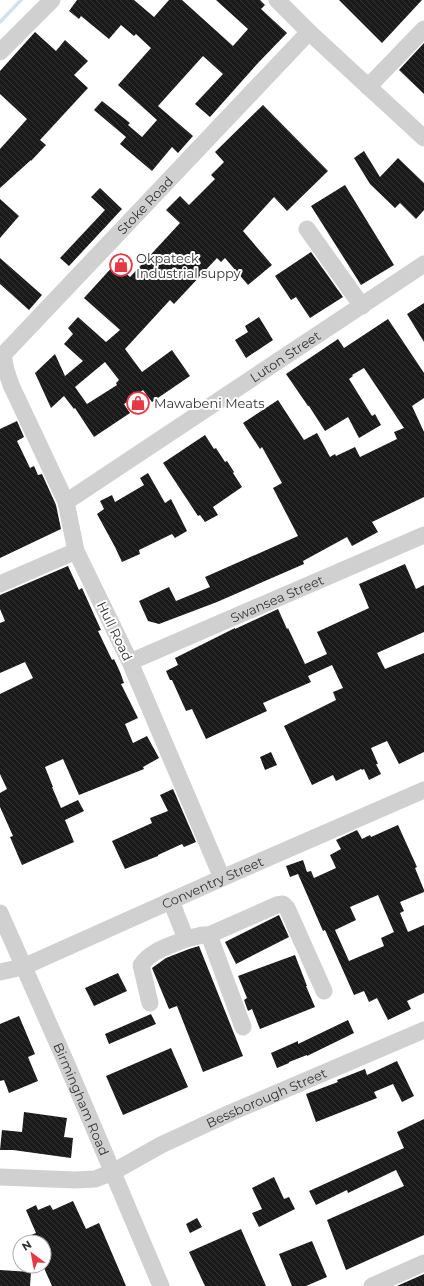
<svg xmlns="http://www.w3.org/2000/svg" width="424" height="1286" font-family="Montserrat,sans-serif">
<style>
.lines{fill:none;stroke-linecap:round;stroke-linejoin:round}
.stream{stroke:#cfe2ee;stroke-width:3.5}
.building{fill:url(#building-back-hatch);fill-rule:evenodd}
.minor{stroke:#d0d0d0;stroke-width:17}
.labels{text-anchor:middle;stroke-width:4;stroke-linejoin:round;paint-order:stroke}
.street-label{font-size:13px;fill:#333;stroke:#fff}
.poi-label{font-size:13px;fill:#333;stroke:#fff;text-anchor:start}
</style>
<defs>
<pattern id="building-back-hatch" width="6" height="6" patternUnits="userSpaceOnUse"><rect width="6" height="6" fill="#1a1a1a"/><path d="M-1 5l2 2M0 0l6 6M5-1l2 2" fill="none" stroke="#333"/></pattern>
</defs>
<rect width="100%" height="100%" fill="#fff"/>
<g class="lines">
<!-- stream -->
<path class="stream" d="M0 22 21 0"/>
</g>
<!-- building -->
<path class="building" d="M77 0H134L154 17 169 0H182L233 46 248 29 216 0H260L265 5 261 9 287 33 258 63 210 117 195 104 223 74 203 56 158 106 193 136 178 153 172 147 152 171 120 144 126 137 94 110 102 101 130 123 128 125 142 137 157 120 118 85 151 48 136 34 134 36 121 25 109 39 81 16 79 19 69 11Z
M339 0H422L382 43Z
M35 32 56 51 65 40 88 61 74 75 88 88 40 140 46 145 31 161V160L0 188V149L27 119 0 94V71Z
M424 43V94L399 70Z
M263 105 328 171 287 211 274 197 243 231 272 265 248 285 225 258 221 262 217 258 174 304 170 300 125 349 142 372 172 350 190 376 152 402 143 390 124 404 130 413 94 437 75 408 74 409 64 396 51 408 35 373 55 354 65 376 83 361 64 344 73 334 68 328 78 317 106 342 120 330 84 298 115 264 130 277 180 223 166 210 180 196 189 205 215 179 211 175 224 162 215 152ZM105 362 119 380 116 383 117 385 87 404 75 387Z
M364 151 380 177 398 158 424 183V210L416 219 400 203 395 208 370 184 354 158Z
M345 185 394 265 361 285 311 206Z
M100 188 122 209 69 266 60 258 105 210 91 197Z
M0 199 19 216 0 238Z
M311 252 343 297 310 318 296 297 291 300 275 276Z
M0 258 42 295 29 310 0 284Z
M424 303V342L407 314Z
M259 317 273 340 246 358 235 340 248 332 245 326Z
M388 319 424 373V398L412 406 424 432V497L372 522 378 532 352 546 347 537 303 561 304 564 217 602 159 624 148 621 139 601 169 587 176 601 210 587 205 577 298 536 273 488 282 483 262 447 260 449 243 423 278 400 304 440 317 433 330 457 335 454 336 456 355 447 360 457 397 439 394 432 404 428 364 368 352 375 353 376 349 379 372 416 375 414 381 425 359 438 348 417 325 431 309 406H308L286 374 338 339 344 348Z
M17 421 24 437 17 441 30 468 34 466 38 475 42 474 56 505 61 529 0 558V429Z
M205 435 214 449 216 448 225 462 227 461 234 472 233 473 242 487 213 507 218 515 205 522 200 515 198 516 163 463Z
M148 473 165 503 171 499 187 531 175 538 172 534 139 550 140 554 122 562 115 547 97 514 104 509 100 501 112 495 115 502 144 485 140 478Z
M405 564 416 589 424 585V632L377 653 385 669 424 653V752L399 764 387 741 371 748 378 764H376L381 774 369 780 364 769 362 770 361 769 336 781 333 775 312 785 284 726 336 700 333 692 343 688 332 665 308 676 311 682 263 703 267 711 206 739 192 709 186 711 172 680H170L166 671 178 665 175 658 235 628V629L278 609 287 629 288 628 305 664 327 654 317 632 369 608 359 584Z
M68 566 79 590 82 588 101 630 98 631 112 660 114 659 120 672 124 683 121 684 138 718 125 724 133 743 147 736 159 758 143 767 144 769 79 795 63 759 45 767 53 787H52L61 808 78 800 84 811 65 820 74 842 22 865 10 837 13 836 0 807V793L7 789 0 774V694L33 678 25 662 0 673V623L5 621 0 609V595Z
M271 752 277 765 265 770 260 757Z
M173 789 196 842 184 847 182 844 158 855V856L125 869 112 841 152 823 150 818 168 811 160 795Z
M398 825 417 867 415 868 424 890V892L400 902 404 911 400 913 408 932 424 925V993L407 1001 411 1009 388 1020 377 998 369 1002 364 991 354 995 325 930 323 931 298 874 290 877 286 866 303 860 307 872 311 871 314 878 336 868 330 855 341 849 336 840 357 830 362 839 370 835 371 837ZM378 895 394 932 381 938 384 946 349 961 335 930 356 920 350 907Z
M279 915 289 937 236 964 225 942Z
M199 946 243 1056 203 1072 177 1006 169 1009 152 968 166 958 189 949Z
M295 955 307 986H306L315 1007 260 1029 252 1009 248 1011 244 1000 247 998 238 976Z
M118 973 127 991 94 1006 85 988Z
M151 1014 156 1024 109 1044 105 1034Z
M19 1016 35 1054 28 1057 38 1081 9 1093 4 1080 0 1081V1024Z
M348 1020 354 1033 307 1056V1055L289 1062V1063L277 1068 271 1053 298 1041V1044Z
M171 1048 188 1087 123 1115 106 1076Z
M397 1061 414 1096 402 1102 393 1084 374 1092 377 1098 316 1122 306 1094 338 1082 337 1080 365 1069 367 1075Z
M24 1112 67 1118 64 1137 73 1138 71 1158 13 1150H0L2 1130 22 1132Z
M424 1119V1235L346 1270 327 1220 404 1186 396 1170 348 1193 347 1190 316 1205 309 1191 404 1148 397 1132Z
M274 1177 284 1199 289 1197 295 1209 259 1227 252 1213 262 1209 252 1188Z
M73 1201 86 1229 99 1223 126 1286H52L44 1268V1242H34L31 1235 36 1233 26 1210 36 1205 38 1210 50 1205 53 1210Z
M197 1218 202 1227 190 1233 186 1224Z
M241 1229 266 1286H205L189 1252Z
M312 1241 327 1277 306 1286H292L279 1254Z
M0 1270 31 1272 30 1286H0Z
M424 1274V1286H397Z"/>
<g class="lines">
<!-- minor -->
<g class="minor">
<path d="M277 0 309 32 424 138"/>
<path d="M0 52 52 0"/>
<path d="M368 87 424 29"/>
<path d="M307 229 362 306"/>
<path id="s1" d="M66 502 424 264"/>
<path d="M0 584 76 551"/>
<path id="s2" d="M130 662 424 535"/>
<path id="s3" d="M222 878 130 662 76 551 66 502 11 385 6 370 3 355 309 32"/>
<path d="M171 901 186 939 202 935H209L243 1027"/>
<path id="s4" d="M0 913 68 1067 161 1286"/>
<path d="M209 935 277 905 283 904 287 908 324 991"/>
<path id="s5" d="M0 972 23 967 222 878 424 790"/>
<path d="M150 1003 141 965C153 949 168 947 186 939"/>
<path id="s6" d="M0 1177 75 1180 95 1179 113 1172 161 1145 230 1113 424 1030"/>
<path d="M372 1286 424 1263"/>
</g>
</g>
<!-- icons -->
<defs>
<g id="shop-ring" transform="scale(1.15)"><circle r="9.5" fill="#fff" stroke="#e63946" stroke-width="1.5"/><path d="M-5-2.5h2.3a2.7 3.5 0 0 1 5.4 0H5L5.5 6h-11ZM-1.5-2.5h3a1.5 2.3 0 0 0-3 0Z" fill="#e63946"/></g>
</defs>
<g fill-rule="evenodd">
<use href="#shop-ring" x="121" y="265"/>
<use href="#shop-ring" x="138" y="403"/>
</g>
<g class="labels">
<!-- street labels -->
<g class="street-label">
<text dy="5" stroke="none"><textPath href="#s3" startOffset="775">Stoke Road</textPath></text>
<text dy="5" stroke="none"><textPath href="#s1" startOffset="263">Luton Street</textPath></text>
<text dy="5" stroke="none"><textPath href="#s2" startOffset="160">Swansea Street</textPath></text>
<text transform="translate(115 631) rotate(64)" y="5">Hull Road</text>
<text dy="5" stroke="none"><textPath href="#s5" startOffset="231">Conventry Street</textPath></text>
<text dy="5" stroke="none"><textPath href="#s6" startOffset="285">Bessborough Street</textPath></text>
<text dy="5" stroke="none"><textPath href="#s4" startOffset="203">Birmingham Road</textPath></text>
</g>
<!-- poi labels -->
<g class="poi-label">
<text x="136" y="263">Okpateck<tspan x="136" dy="15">Industrial suppy</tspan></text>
<text x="154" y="408">Mawabeni Meats</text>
</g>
</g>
<!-- north arrow -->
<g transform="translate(32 1254) rotate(328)"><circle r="19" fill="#ffffff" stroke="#adadad"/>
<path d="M0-3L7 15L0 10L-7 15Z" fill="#e63946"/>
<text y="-6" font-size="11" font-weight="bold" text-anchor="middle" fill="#333333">N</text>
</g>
</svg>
